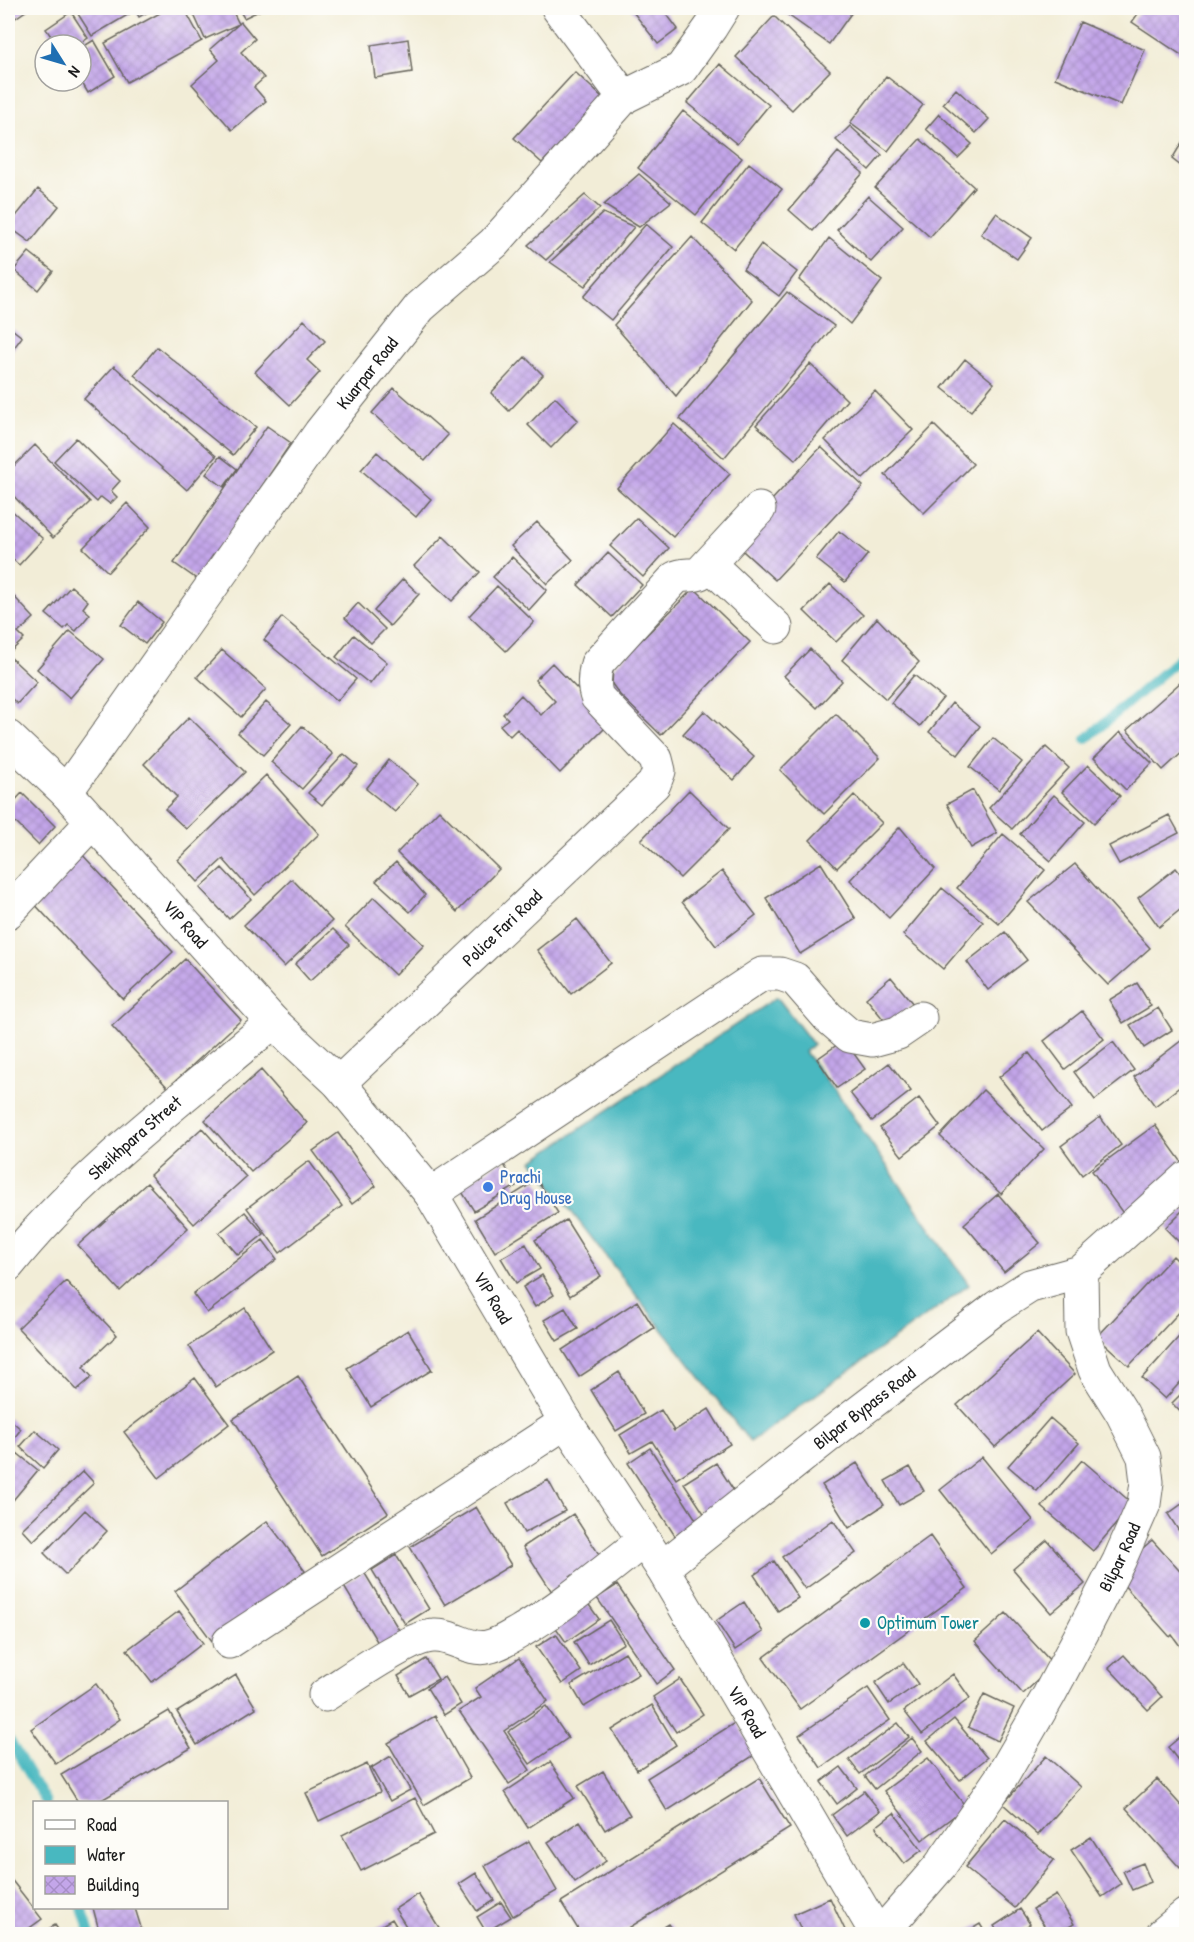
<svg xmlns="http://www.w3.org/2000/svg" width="1194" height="1942" font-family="'Patrick Hand',sans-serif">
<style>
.water{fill:#48b8c0;stroke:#326a6e;stroke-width:1.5}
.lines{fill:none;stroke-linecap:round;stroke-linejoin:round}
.stream{stroke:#48b8c0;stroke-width:10}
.building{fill:url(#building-cross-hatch)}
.minor-casing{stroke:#67655d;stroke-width:35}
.minor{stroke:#fff;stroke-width:33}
.shop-dot{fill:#3f7fe0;stroke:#fdfcf7;stroke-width:2}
.culture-dot{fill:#0f9aa8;stroke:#fdfcf7;stroke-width:2}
.labels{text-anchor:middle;stroke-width:4.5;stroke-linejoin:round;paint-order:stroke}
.street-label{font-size:18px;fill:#1c1c1c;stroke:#fdfcf7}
.shop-label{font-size:18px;fill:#366cbe;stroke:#fdfcf7;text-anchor:start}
.culture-label{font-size:18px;fill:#0d838f;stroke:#fdfcf7;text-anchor:start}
</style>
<defs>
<pattern id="building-cross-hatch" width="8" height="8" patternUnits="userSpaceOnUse" patternTransform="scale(1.5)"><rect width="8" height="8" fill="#c3a6e9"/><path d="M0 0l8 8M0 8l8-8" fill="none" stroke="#a78ec7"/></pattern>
</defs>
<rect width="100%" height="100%" fill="#fdfcf7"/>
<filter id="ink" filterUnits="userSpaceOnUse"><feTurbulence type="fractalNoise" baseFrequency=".0167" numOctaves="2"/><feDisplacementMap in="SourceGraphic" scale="12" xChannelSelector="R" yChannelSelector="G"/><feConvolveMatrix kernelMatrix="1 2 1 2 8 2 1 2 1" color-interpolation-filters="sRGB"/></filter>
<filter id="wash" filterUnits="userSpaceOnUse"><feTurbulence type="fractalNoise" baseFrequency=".008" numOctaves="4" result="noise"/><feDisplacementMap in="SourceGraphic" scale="24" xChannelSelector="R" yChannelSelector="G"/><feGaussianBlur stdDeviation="1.35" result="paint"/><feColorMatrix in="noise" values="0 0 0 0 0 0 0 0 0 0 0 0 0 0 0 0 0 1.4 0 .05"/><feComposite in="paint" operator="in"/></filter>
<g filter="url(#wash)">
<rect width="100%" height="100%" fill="#f2edd7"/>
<!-- water -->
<path class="water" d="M777 997 813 1044 805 1052 836 1092 969 1285 750 1442 532 1161Z"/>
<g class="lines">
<!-- stream -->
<path class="stream" d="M1086 739 1186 653
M8 1738 46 1802
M82 1908 90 1934"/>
</g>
<g id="blocks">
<!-- building -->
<path class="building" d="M8 8H30L8 23Z
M89 8H128L131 13 92 36 78 14Z
M134 8H155L139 17Z
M169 8H184L202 41 127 82 105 43Z
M191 8H231L239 24 205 39Z
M238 8H265L244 18Z
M630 8H662L678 29 658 44Z
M778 8H843L852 12 829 44Z
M1142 8H1177L1186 14V58L1132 22Z
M71 12 88 38 78 45H57L46 29Z
M774 16 830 71 792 110 736 57Z
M241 22 255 39 241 52 264 78 254 87 266 101 232 130 192 84 219 60 210 49Z
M1080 22 1145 50 1121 105 1055 78Z
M408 39 412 72 375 78 371 45Z
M94 40 115 76 88 93 81 81V48Z
M720 64 769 105 737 144 687 103Z
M575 72 603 98 542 163 514 138Z
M886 76 923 105 888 151 850 123Z
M956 89 989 119 976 133 943 104Z
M683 111 742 158 696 215 638 168Z
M939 114 972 144 958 158 926 129Z
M850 126 882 155 869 170 836 140Z
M920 139 974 187 930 237 875 188Z
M1184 139 1186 141V170L1172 159Z
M838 152 863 173 813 231 789 210Z
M749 163 782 189 734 249 702 223Z
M639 174 671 202 639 227 604 205Z
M38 189 59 206 30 242 8 226Z
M585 195 600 208 546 260 528 245Z
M868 196 903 227 871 262 837 230Z
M603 213 634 227 585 286 550 262Z
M996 213 1032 238 1017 259 981 234Z
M646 224 673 247 611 320 583 297Z
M692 237 752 300 676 396 614 325Z
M829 238 882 281 850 324 799 280Z
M761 244 797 272 779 296 743 269Z
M29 252 53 271 38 290 14 270Z
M787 292 834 326 724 458 680 419Z
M304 320 325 341 307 360 320 372 290 405 255 372Z
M8 326 22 337 8 356Z
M157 347 256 427 233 455 134 375Z
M525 357 543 375 509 411 491 393Z
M965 359 994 383 971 411 942 388Z
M810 364 847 400 796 460 756 425Z
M114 366 216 456 187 490 84 399Z
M394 388 448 435 425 461 372 413Z
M875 391 913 430 863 479 825 440Z
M555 397 578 420 551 448 528 425Z
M674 424 730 474 673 537 617 488Z
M934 425 973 464 924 513 885 475Z
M267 426 291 443 198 580 174 563Z
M76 438 120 481 111 491 117 497 110 504 101 497 97 502 54 461Z
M35 445 90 502 53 538 8 490V472Z
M821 447 863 486 775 580 733 542Z
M377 452 431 499 416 517 361 470Z
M220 456 237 469 224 487 206 474Z
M127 503 150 527 108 572 83 548Z
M8 507 43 539 19 565 8 555Z
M637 518 669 548 643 577 610 546Z
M537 522 573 560 547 584 511 546Z
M839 531 868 554 845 582 816 559Z
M443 536 480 572 452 601 414 566Z
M608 553 642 585 612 617 578 585Z
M512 557 547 590 529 610 493 577Z
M403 579 419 594 390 626 374 611Z
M830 584 863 615 836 642 804 611Z
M71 586 88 601 83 608 90 614 76 631 68 625 64 629 46 614Z
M497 586 534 622 506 651 469 616Z
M694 588 750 642 661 735 620 695 612 684 613 668Z
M8 590 34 618 18 633 24 639 8 654Z
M138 602 162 622 145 644 121 625Z
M358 603 385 629 371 643 345 618Z
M282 617 356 679 337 701 264 640Z
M877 618 919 662 886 699 842 660Z
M70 631 104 659 70 698 37 669Z
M354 635 387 662 370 684 336 657Z
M810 649 842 681 817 708 784 676Z
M222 650 266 689 241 717 197 677Z
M8 655 37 682 17 704 8 695Z
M552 663 610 723 560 773 517 729 510 736 500 725 508 719 503 714 521 695 541 715 555 701 535 680Z
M914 675 943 698 920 726 891 703Z
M1182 681 1186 686V749L1163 770 1127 730Z
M266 702 291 724 263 755 238 733Z
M952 703 980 726 958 755 929 732Z
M704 711 754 757 734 780 683 734Z
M836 714 880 758 824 814 780 770Z
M189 717 245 772 186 829 165 809 177 797 144 764Z
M302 726 333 754 302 789 271 762Z
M1120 732 1152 763 1126 790 1094 758Z
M993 738 1022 762 999 790 970 767Z
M1046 747 1069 768 1012 829 989 808Z
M344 754 358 766 322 805 308 793Z
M389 760 418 784 395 812 366 789Z
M1088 765 1120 796 1094 823 1062 792Z
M266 775 319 834 255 895 223 859 198 882 178 860Z
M689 790 729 829 680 878 641 840Z
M973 790 997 833 971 848 947 804Z
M22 793 55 826 38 845 8 815V808Z
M854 795 882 823 837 868 810 840Z
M1054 795 1085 822 1051 861 1020 834Z
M439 810 499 869 457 912 397 853Z
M1169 815 1179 833 1119 864 1109 846Z
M900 827 935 869 889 918 850 880Z
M1003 834 1045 870 999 924 957 888Z
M79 851 173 952 123 999 29 898Z
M396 862 425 895 410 912 376 881Z
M821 863 856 919 800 954 766 898Z
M1075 864 1150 948 1108 985 1028 902Z
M222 868 251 899 229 919 200 888Z
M1176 868 1186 881V905L1159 927 1138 898Z
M722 871 756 915 716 946 682 902Z
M292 879 332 921 284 967 244 925Z
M942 888 983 922 943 969 903 935Z
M374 897 424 945 395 975 345 927Z
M577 919 611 963 571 994 537 950Z
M333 929 349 945 310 981 295 964Z
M1005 932 1027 960 988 990 967 962Z
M185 959 241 1020 168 1088 112 1026Z
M891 977 913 1004 888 1025 866 998Z
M1137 983 1151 1006 1123 1023 1109 1000Z
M1158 1008 1172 1030 1144 1048 1130 1025Z
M1082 1011 1104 1039 1065 1069 1044 1041Z
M1186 1037V1082L1155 1106 1134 1077Z
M844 1040 865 1069 837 1088 817 1059Z
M1113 1042 1134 1070 1095 1100 1074 1072Z
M1029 1053 1072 1108 1042 1131 999 1077Z
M889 1063 911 1091 872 1121 850 1093Z
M261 1070 307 1123 251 1172 205 1120Z
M983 1090 1044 1149 1001 1194 940 1136Z
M919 1098 940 1126 902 1156 880 1128Z
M1100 1117 1121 1145 1082 1175 1061 1146Z
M1155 1125 1186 1168 1125 1216 1092 1171Z
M202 1128 246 1177 194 1224 150 1175Z
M338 1133 376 1186 352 1204 313 1151Z
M309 1161 342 1206 280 1253 247 1208Z
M502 1161 516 1186 474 1211 459 1187Z
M537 1180 558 1213 495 1252 475 1219Z
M147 1183 188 1228 120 1291 78 1245Z
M998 1194 1040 1243 1004 1272 964 1224Z
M1186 1207V1249L1165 1228Z
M245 1212 264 1234 238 1255 219 1233Z
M566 1220 601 1276 570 1296 535 1240Z
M263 1240 277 1259 207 1313 193 1294Z
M526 1244 540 1269 516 1283 501 1258Z
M1173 1256 1186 1269V1305L1129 1366 1097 1337Z
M542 1275 554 1295 535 1307 523 1287Z
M66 1281 117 1335 83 1367 92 1377 77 1390 18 1328Z
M637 1301 654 1328 579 1377 562 1350Z
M245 1308 272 1350 216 1387 189 1346Z
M565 1308 578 1329 557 1341 544 1320Z
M1186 1329V1376L1165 1399 1142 1378Z
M408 1330 432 1370 371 1407 347 1368Z
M1037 1333 1075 1374 995 1447 957 1405Z
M619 1372 644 1414 616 1431 591 1390Z
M298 1376 388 1513 322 1556 233 1419Z
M195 1378 229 1424 159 1478 124 1432Z
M1186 1389V1418L1172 1403Z
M709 1409 730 1444 676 1479 652 1441 631 1453 620 1435 661 1410 674 1431Z
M8 1418 21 1429 8 1446Z
M1050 1418 1079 1443 1037 1491 1008 1466Z
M35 1430 58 1450 43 1468 20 1447Z
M650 1448 697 1521 675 1536 628 1463Z
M17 1453 38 1470 9 1505 8 1465Z
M982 1457 1033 1520 991 1554 940 1490Z
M1082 1460 1133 1504 1093 1551 1042 1507Z
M716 1463 736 1494 705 1515 684 1483Z
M857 1463 884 1505 849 1528 822 1485Z
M910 1467 924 1491 899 1505 885 1481Z
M83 1471 94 1483 33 1541 22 1529Z
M548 1480 565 1511 524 1533 507 1503Z
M1186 1501V1542L1168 1514Z
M476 1507 511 1565 445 1605 410 1547Z
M85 1510 107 1531 66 1575 44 1553Z
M573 1514 604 1562 554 1595 523 1547Z
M833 1520 856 1553 805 1589 782 1557Z
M267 1521 305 1571 212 1641 175 1591Z
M930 1536 967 1588 800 1709 763 1658Z
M1047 1540 1085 1584 1051 1613 1013 1569Z
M1152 1540 1186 1578V1654L1172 1635 1170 1637 1114 1574Z
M396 1555 429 1609 405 1624 372 1570Z
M774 1561 798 1598 778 1611 754 1575Z
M364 1572 402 1635 381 1648 343 1585Z
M617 1585 675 1670 656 1684 597 1598Z
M587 1602 599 1619 566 1642 554 1625Z
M744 1602 763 1632 735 1650 716 1621Z
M179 1611 203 1643 152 1682 127 1650Z
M1006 1613 1054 1665 1023 1694 975 1641Z
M609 1620 624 1643 589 1665 574 1642Z
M556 1634 581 1671 562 1684 536 1647Z
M625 1652 639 1674 584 1707 571 1685Z
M1124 1655 1162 1697 1148 1710 1109 1668Z
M519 1658 548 1701 504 1731 530 1770 509 1784 459 1711 481 1697 475 1688Z
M426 1659 438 1679 409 1695 398 1676Z
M903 1663 918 1684 889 1704 875 1683Z
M953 1674 970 1698 922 1734 904 1711Z
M236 1675 256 1708 197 1745 177 1712Z
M444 1677 461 1704 444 1715 427 1688Z
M680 1679 703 1714 676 1732 653 1697Z
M96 1684 120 1719 56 1764 31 1729Z
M868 1688 890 1720 821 1768 799 1735Z
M984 1694 1014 1708 998 1741 968 1727Z
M652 1705 676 1745 637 1770 612 1730Z
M546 1706 568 1738 530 1764 508 1732Z
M169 1711 191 1748 98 1802H78L61 1775Z
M435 1716 470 1778 424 1805 388 1743Z
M954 1719 987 1758 960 1780 927 1741Z
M736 1722 756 1754 667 1811 647 1778Z
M898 1723 909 1737 860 1774 849 1760Z
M1186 1732V1771L1168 1747Z
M912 1738 922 1751 875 1789 865 1776Z
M391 1756 410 1790 390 1801 371 1768Z
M1046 1756 1081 1787 1038 1835 1003 1804Z
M928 1758 966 1807 922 1840 884 1791Z
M550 1762 574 1798 528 1828 505 1792Z
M367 1764 380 1792 319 1821 306 1793Z
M841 1767 857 1788 837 1804 821 1782Z
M603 1771 630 1815 605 1830 578 1786Z
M759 1778 790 1828 619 1934H581L561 1902Z
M1157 1779 1186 1811V1862L1180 1868 1126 1808Z
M864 1791 880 1811 847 1836 832 1815Z
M415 1798 434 1834 361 1871 342 1835Z
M894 1813 922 1850 904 1864 876 1827Z
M1005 1819 1054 1860 1015 1908 965 1867Z
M580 1821 606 1861 575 1882 548 1842Z
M1091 1837 1121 1884 1102 1897 1071 1850Z
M529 1841 557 1891 513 1916 485 1866Z
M1143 1863 1151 1882 1132 1890 1123 1871Z
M476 1873 494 1900 477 1911 459 1884Z
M10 1878 42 1919 21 1934H8V1880Z
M418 1894 443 1934H411L395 1909Z
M1056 1895 1074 1924 1057 1934H1050L1033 1909Z
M830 1898 845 1930 835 1934H803L794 1914Z
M501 1902 511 1917 486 1932 477 1917Z
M93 1908H135L143 1934H100Z
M1020 1909 1030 1924 1015 1934H999L994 1926Z
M392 1919 401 1934H371L370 1932Z
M669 1924 676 1934H652Z
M980 1924 986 1934H963Z
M55 1925 61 1934H40Z"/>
</g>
</g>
<g filter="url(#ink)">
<use href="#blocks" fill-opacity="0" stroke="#67655d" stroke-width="1.5"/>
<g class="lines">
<!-- minor casing -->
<g class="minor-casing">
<g id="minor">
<path d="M558 8 624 97"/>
<path d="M709 564 776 627"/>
<path id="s1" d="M8 737 66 792 273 1022 339 1083 431 1194 566 1422 662 1568 877 1934"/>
<path id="s2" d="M66 792 320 433 420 307 494 243 624 97 681 69 711 27 723 8"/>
<path d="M8 912 93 821"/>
<path id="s3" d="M339 1083 654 784 659 771 656 759 597 697C593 686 594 675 597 664L675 578C684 573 691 577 700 573L759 509"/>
<path d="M431 1194 762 974H780L795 979 828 1017 850 1036 872 1040 898 1033 920 1018"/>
<path id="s4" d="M8 1265C82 1173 183 1098 273 1022"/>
<path id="s5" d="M662 1568 833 1432 997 1307 1030 1286 1081 1272"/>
<path d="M229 1642 566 1422"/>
<path d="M325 1695C349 1680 409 1636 434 1636 453 1635 469 1651 487 1647 499 1645 510 1637 521 1631 564 1606 603 1572 643 1541"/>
<path id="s6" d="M881 1934 940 1866 1001 1778 1049 1695 1083 1631 1119 1561 1144 1504 1147 1482 1144 1457 1122 1413 1095 1370 1082 1331 1081 1272 1186 1178"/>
<path d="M1163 1934 1186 1915"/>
</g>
</g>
<!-- minor -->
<use href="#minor" class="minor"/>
</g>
</g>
<!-- markers -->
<circle class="shop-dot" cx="488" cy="1187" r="6"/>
<circle class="culture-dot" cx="865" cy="1623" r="6"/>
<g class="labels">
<!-- street labels -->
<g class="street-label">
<text dy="6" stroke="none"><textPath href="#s2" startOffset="516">Kuarpar Road</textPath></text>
<text dy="6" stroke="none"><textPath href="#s1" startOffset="258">VIP Road</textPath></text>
<text dy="6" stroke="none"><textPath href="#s3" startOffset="225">Police Fari Road</textPath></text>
<text dy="6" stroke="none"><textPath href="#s4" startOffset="180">Sheikhpara Street</textPath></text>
<text dy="6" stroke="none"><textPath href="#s1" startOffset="744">VIP Road</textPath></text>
<text dy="6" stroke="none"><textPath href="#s5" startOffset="258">Bilpar Bypass Road</textPath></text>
<text dy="6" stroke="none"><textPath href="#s6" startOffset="448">Bilpar Road</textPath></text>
<text dy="6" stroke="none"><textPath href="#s1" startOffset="1230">VIP Road</textPath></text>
</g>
<!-- shop labels -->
<g class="shop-label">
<text x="500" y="1183">Prachi<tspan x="500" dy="21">Drug House</tspan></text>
</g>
<!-- culture labels -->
<g class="culture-label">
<text x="877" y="1629">Optimum Tower</text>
</g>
</g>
<!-- margin -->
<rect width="1194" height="1942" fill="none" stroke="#fdfcf7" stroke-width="30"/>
<!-- legend -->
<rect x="33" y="1801" width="195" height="108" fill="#fdfcf7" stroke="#a3a29f" stroke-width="1.5"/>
<rect x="45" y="1820" width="30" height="9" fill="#ffffff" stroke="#a3a29f" stroke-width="1.5"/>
<text x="87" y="1831" font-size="18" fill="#1c1c1c">Road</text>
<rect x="45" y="1846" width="30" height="18" fill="#48b8c0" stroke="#a3a29f" stroke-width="1.5"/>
<text x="87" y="1861" font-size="18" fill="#1c1c1c">Water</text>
<rect x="45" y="1876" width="30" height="18" fill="url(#building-cross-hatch)" stroke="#a3a29f" stroke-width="1.5"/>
<text x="87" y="1891" font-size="18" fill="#1c1c1c">Building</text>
<!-- north arrow -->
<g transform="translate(63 63) rotate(127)"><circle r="28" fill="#fdfcf7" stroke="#a3a29f" stroke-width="1.5"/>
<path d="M0-4.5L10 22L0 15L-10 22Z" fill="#1f6fb2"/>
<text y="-9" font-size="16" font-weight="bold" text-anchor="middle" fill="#1c1c1c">N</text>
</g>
</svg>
